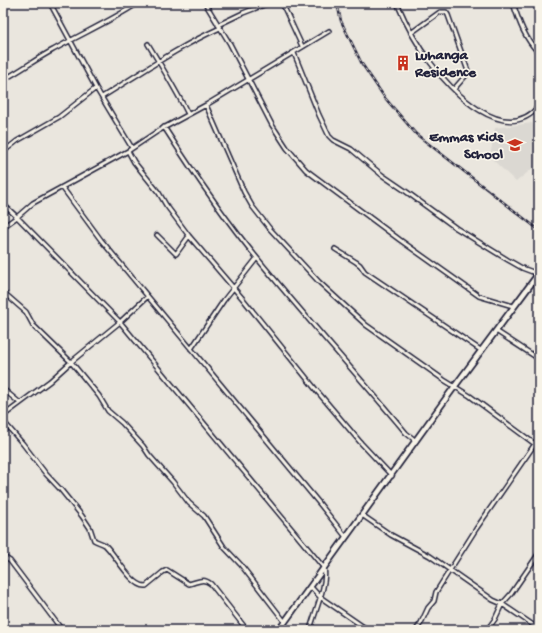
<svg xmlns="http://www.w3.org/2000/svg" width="542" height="633" font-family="'Gochi Hand',sans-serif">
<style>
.built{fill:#dbd8d2}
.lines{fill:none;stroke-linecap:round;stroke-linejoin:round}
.street-casing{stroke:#22223b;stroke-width:6}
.primary-casing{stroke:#22223b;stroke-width:8}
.street{stroke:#f7f3e8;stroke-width:3}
.primary{stroke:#f7f3e8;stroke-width:4.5}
.rail-casing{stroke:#22223b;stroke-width:2.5}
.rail{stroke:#f7f3e8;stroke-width:1;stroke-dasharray:3;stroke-linecap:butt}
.labels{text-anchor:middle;stroke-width:3.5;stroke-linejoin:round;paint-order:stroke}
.poi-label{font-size:15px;font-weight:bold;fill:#22223b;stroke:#f7f3e8;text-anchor:start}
</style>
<rect width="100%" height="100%" fill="#eae6de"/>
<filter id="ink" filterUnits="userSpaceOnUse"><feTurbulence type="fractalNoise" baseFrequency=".025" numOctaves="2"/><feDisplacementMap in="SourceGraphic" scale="8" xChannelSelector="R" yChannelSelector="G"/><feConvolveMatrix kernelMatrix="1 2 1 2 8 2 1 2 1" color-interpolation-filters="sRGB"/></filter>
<g filter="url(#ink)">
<!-- built -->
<path class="built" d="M532 123 539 133V173L533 168 516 182 490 157 495 128Z"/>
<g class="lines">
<!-- street casing -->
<g class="street-casing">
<path id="street" d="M50 3 96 88 132 148
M205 3 230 44 272 125 287 148 306 170 400 240 479 296 513 306
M282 3 302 46
M397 3C406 24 416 44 430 62 451 91 505 147 539 106
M513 3C519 22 525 39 539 53
M218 25 243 13 269 3
M411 33 440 12H446L448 15 468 71V73L454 89
M148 44C162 67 176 90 188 114
M294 53 319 115 329 136 333 140 351 149 382 175 404 190 456 228 508 260 522 268 538 274
M3 80C20 71 36 59 53 50 81 34 111 21 138 3
M102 97C141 73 178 47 220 28
M206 105 244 192 252 206 270 229 319 282 366 325 444 380 470 396 539 447
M164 127C193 172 223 217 257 258 305 317 357 374 406 433L416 441
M128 151 134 162 159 193 166 205 189 236 243 299 317 391 361 443 392 476
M3 152 17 141 59 117 96 88
M62 187 101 240 319 503 346 537
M3 204 17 217 3 227
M157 235 176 254 189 236
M335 249 356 262 360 265 365 272 482 351
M3 292 26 312 33 325 71 362 99 396 108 411 122 423 143 446 149 455 173 482 189 503 204 516 224 547 241 565 285 622
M496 331 539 359
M191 349 224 300 257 258
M3 389 20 403
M3 416 50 381 71 362 120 322 147 297
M3 421 23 444 46 474 61 490 82 516 90 528 94 540C97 542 102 543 105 545 115 554 132 587 146 586L163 572 167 570 189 584C198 582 203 577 211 584L247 630
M362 515 391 535 430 556 493 600 502 604 539 629
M3 558 4 557 10 561 62 630
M311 587 320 597 368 630
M310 630C314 613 328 584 324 568L120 322 17 217 33 203 128 151 158 131 206 105 329 31
M416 630 421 623 428 608 434 601 436 592 476 529 539 438
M487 630 495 619 502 604 511 594 539 553"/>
</g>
<!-- primary casing -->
<g class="primary-casing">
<path id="primary" d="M279 630 455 386 539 273"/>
</g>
<!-- street -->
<use href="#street" class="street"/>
<!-- primary -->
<use href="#primary" class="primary"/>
<!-- rail casing -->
<g class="rail-casing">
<path id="rail" d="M337 3 341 21 362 64 385 98 416 134 539 230"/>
</g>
<!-- rail -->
<use href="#rail" class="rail"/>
</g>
</g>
<!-- icons -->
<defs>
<g id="building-bare" transform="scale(1.2)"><path d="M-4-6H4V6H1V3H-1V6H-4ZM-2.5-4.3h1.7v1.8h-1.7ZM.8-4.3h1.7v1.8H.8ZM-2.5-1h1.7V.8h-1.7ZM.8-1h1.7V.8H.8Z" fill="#c8321e" stroke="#f7f3e8" stroke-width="2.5" paint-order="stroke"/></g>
<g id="school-bare" transform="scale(1.2)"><path d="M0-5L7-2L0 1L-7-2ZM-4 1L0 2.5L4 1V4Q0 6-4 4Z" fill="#c8321e" stroke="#f7f3e8" stroke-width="2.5" paint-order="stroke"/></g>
</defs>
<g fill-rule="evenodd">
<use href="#building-bare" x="403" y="63"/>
<use href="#school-bare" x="515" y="145"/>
</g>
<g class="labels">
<!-- poi labels -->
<g class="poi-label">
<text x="415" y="59">Luhanga<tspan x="415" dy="17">Residence</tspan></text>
<text x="503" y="141" text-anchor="end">Emmas Kids<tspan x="503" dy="17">School</tspan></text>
</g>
</g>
<!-- margin -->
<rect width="542" height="633" fill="none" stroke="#f7f3e8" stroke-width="16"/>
<rect x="8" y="8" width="526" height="617" fill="none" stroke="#22223b" stroke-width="1.5" filter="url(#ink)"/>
</svg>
